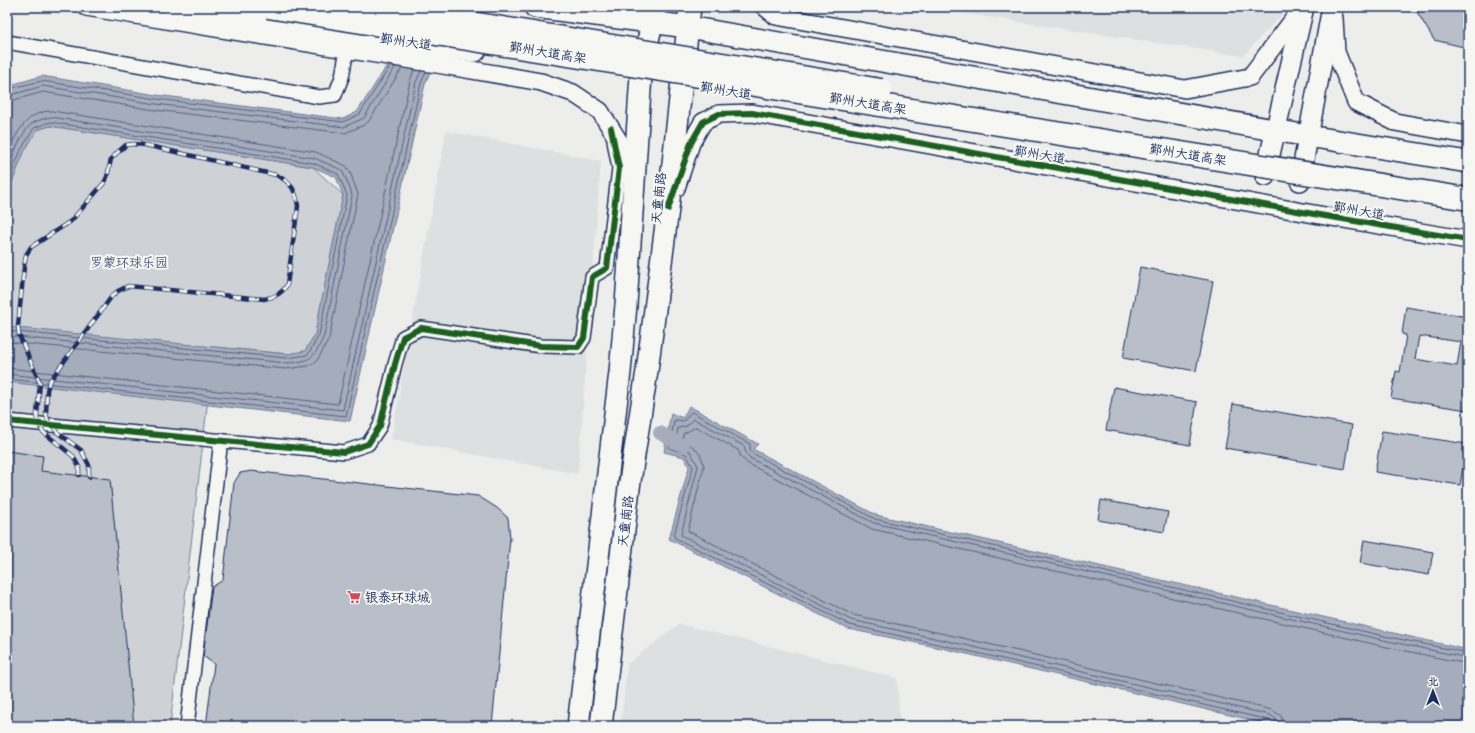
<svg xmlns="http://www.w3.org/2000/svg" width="1475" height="733" font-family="Sriracha,'LXGW WenKai TC',sans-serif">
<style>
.built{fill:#dde0e1}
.green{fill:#ced2d7;stroke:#74809a}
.water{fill:#a5acbc;stroke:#6e7a96}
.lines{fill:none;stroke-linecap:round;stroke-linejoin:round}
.shore{stroke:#526184;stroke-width:1}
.canal{stroke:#a5acbc;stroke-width:14}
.building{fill:#b9bfc8;stroke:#1b2f5e;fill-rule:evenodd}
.minor-casing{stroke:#1b2f5e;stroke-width:16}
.tertiary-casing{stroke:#1b2f5e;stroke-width:20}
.secondary-casing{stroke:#1b2f5e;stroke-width:22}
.primary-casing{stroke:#1b2f5e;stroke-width:24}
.minor{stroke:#f6f6f2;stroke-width:13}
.tertiary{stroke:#f6f6f2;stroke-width:17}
.secondary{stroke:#f6f6f2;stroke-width:19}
.primary{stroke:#f6f6f2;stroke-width:21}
.rail-casing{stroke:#1b2f5e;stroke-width:4.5}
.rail{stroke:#f6f6f2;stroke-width:3;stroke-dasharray:9;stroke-linecap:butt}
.trunk-bridge-casing{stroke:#1b2f5e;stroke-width:25;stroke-linecap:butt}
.trunk-bridge{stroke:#f6f6f2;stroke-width:22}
.cycleway-casing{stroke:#f6f6f2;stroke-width:8}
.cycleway{stroke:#1b5e20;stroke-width:6}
.labels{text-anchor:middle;stroke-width:4;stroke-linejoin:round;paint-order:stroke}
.street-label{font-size:13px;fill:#1b2f5e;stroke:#f6f6f2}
.park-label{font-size:13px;fill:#48587c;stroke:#f6f6f2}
.poi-label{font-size:13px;fill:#1b2f5e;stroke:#f6f6f2;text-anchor:start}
</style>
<rect width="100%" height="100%" fill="#edeeec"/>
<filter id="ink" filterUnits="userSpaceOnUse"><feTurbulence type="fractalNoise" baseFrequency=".025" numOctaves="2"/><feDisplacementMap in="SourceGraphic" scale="8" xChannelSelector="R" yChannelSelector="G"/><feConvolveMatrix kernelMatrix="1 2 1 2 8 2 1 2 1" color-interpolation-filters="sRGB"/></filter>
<g filter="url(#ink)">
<!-- built -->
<path class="built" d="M921 7H1289L1243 56Z
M446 131 601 161 578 474 391 439Z
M679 624 897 678 900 726H621L627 664Z"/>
<!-- green -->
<path class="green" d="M50 126 313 167 343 195 315 334 305 351 288 354 214 347 170 726H7V195L24 152 37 130Z"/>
<!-- water -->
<path class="water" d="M416 7H457L425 84 350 421 7 382V327L288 354 305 351 315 334 343 195 336 177 313 167 50 126 37 130 24 152 7 195V88L14 84 42 76 157 95 343 119 357 112 383 72Z
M689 406 758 444 753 449 876 515 1468 650V726H1277L941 648 848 629 669 539 689 467 684 457 664 452 671 413 683 418Z"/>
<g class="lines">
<!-- shore -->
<path class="shore" d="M7 91 16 87 42 81 157 99 343 122 360 114 390 66
M7 96 43 86 156 104 344 127 364 118 395 67
M7 102 43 92 155 110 345 133 364 125 369 121 402 68
M7 155C16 134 26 111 52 111L316 152 346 166 350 172 358 194 329 339 318 359 314 363 308 366 286 369 7 342
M7 171C11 160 23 128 33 123 38 120 46 118 51 117L314 158 342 170 351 191 352 196 324 336C314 359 311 361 287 363L7 336
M7 184 21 150 34 128 50 122 313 163 338 174 347 195 319 335 309 353 307 355 287 358 7 331
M7 368 338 404 410 81 414 70
M7 374 343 410 416 82 421 71
M7 379 346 416 421 83 426 72
M1273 726 1272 722 1269 720 942 645 850 625 675 538 674 535 693 467 686 454 669 448 674 421 676 420 684 421 690 413 692 412 750 444V450L752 453 875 519 1384 636 1468 653
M1278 726 1276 719 1270 715 943 640 851 620 681 535 698 466 690 451 675 445 678 428 687 426 692 420 694 419 744 446 746 453 750 458 874 523 1383 640 1468 658
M1284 726 1281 716 1272 710 945 634 853 615 688 531 704 466C701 452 695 446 682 441L683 434 696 427 738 450 741 457 747 463 872 529 1382 646 1468 664"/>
<!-- canal -->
<path class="canal" d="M660 433 683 446"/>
</g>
<!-- building -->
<path class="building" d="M1414 7H1468V48L1434 40Z
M1140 267 1213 281 1196 371 1123 358Z
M1406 307 1468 317 1467 410 1391 398 1396 371 1400 372 1406 335 1402 334ZM1419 336 1461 342 1457 366 1415 359Z
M1114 387 1197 402 1190 445 1106 430Z
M1233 404 1352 425 1345 469 1225 448Z
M1382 431 1467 444 1460 485 1375 472Z
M7 451 43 456 41 471 110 479 134 726H7Z
M251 471 478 496 497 508 508 518 510 538 492 726H206L214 664 203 656 212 587 223 580 234 483 240 473Z
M1101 500 1168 512 1164 532 1098 520Z
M1364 540 1433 552 1429 575 1360 563Z"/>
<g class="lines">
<!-- minor casing -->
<g class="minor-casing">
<path id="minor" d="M7 42 319 97 335 95 342 77 347 49
M7 421 344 452 368 444 380 426 395 364 403 337 421 328 541 346 578 347 584 338 592 277 607 268 619 168 614 141
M187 726 221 440"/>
</g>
<!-- tertiary casing -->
<g class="tertiary-casing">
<path id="tertiary" d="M86 7 443 65 541 82 573 93 600 111 620 143 634 176
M765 7 776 16 1185 89 1250 77 1303 7
M1334 18 1336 52 1356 102 1395 122 1468 135
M676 188 691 143 703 122 719 114 752 113 1325 216 1468 240"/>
</g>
<!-- secondary casing -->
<g class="secondary-casing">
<path id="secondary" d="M1265 176 1304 7
M1300 181 1332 7"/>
</g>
<!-- primary casing -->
<g class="primary-casing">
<path id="primary" d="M173 7 475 51
M535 7 688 27 1308 136 1468 162
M578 726 620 372 626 305 641 75 655 7
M601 726 629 488 647 371 668 209 690 7"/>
</g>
<!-- minor -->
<use href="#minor" class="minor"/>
<!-- tertiary -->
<use href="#tertiary" class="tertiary"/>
<!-- secondary -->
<use href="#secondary" class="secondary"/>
<!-- primary -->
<use href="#primary" class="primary"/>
<!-- rail casing -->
<g class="rail-casing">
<path id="rail" d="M79 475V467L73 456 42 431 37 420V414L40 383 19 335 18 326 24 267 26 255 31 247 71 221 104 183 107 177 111 159 118 152 126 145 134 144 145 145 276 175C291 182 296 190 298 206L287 285C281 294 275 297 264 299L128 286 118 291 112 296 49 382 47 391 46 414 48 421 58 433 81 450 89 465V477"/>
</g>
<!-- rail -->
<use href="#rail" class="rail"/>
<!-- trunk-bridge casing -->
<g class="trunk-bridge-casing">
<path id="trunk-bridge" d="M268 7 1468 199
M374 7 881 90"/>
</g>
<!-- trunk-bridge -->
<use href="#trunk-bridge" class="trunk-bridge"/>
<!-- cycleway casing -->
<g class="cycleway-casing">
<path id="cycleway" d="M668 209 691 143 703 122 719 114 752 113 1325 216 1468 240
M7 421 344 452 368 444 380 426 395 364 403 337 421 328 541 346 578 347 584 338 592 277 607 268 619 168 611 128"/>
</g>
<!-- cycleway -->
<use href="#cycleway" class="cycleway"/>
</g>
</g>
<!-- icons -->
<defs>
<g id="supermarket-bare" transform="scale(1.08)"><path d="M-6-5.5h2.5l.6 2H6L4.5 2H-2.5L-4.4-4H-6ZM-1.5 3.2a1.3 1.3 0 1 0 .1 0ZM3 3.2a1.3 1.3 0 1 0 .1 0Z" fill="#d1495b" stroke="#f6f6f2" stroke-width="2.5" paint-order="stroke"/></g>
</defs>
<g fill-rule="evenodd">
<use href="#supermarket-bare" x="354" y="597"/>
</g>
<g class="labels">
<!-- street labels -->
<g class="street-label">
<text transform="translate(406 41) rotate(8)" y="5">鄞州大道</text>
<text transform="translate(548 52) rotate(9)" y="5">鄞州大道高架</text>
<text transform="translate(726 90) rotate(9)" y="5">鄞州大道</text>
<text transform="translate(868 103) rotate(9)" y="5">鄞州大道高架</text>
<text transform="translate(1040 154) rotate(10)" y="5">鄞州大道</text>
<text transform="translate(1188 154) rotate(9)" y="5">鄞州大道高架</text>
<text transform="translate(658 198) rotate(-84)" y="5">天童南路</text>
<text transform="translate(1359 210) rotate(10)" y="5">鄞州大道</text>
<text transform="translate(625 521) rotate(-83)" y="5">天童南路</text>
</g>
<!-- park labels -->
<g class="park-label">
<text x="129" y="267">罗蒙环球乐园</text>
</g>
<!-- poi labels -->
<g class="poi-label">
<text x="365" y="602">银泰环球城</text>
</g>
</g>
<!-- margin -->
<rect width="1475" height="733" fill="none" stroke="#f6f6f2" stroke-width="24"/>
<rect x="12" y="12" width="1451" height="709" fill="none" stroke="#1b2f5e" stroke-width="1.5" filter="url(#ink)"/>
<!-- north arrow -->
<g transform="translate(1433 691)" stroke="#f6f6f2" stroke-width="3" paint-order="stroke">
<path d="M0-3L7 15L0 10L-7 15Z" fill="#1b2f5e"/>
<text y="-6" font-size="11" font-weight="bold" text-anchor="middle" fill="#1b2f5e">北</text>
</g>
</svg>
